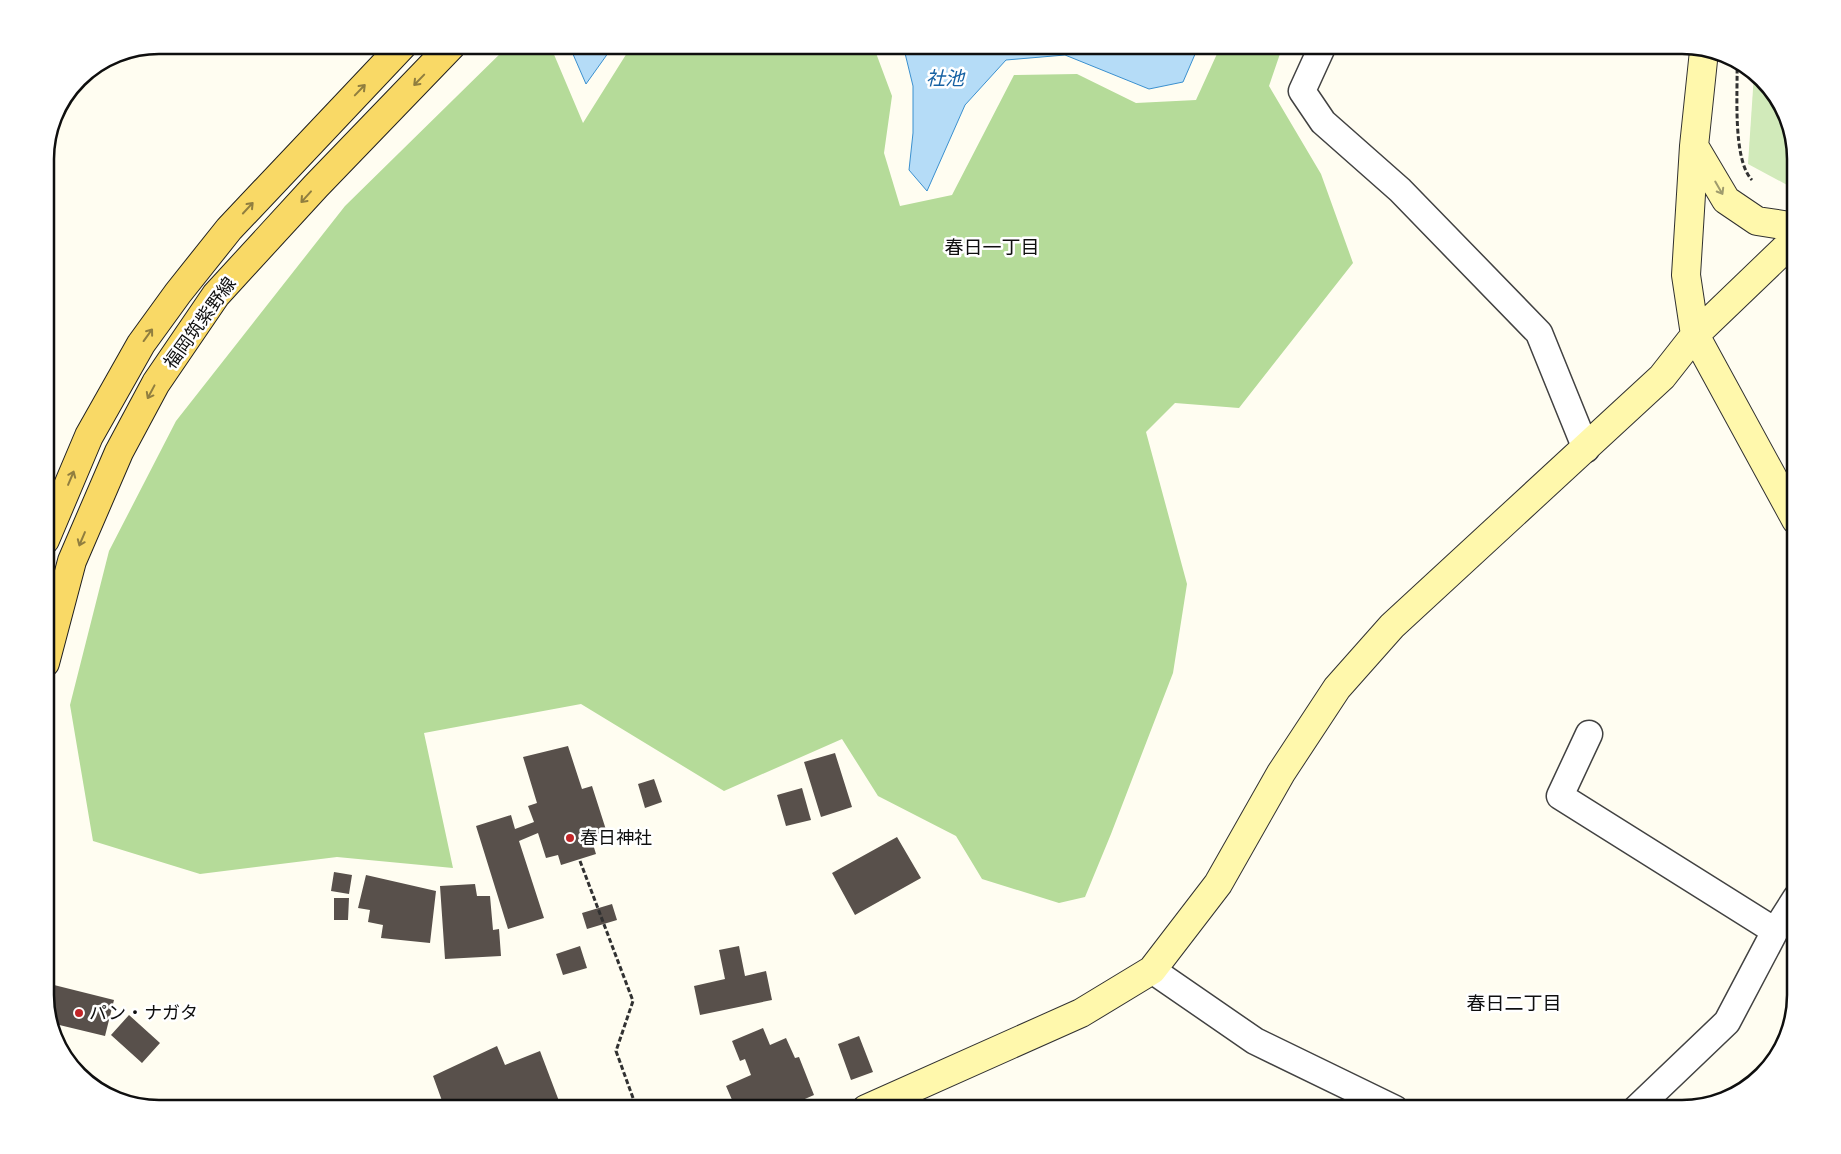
<svg xmlns="http://www.w3.org/2000/svg" width="1841" height="1154" font-family="'Crimson Pro','Noto Sans JP',serif">
<style>
.green{fill:#d1eaba}
.forest{fill:#b5db99}
.water{fill:#b5dcf7;stroke:#3b90cf}
.building{fill:#58504b}
.lines{fill:none;stroke-linecap:round;stroke-linejoin:round}
.street-casing{stroke:#424242;stroke-width:29}
.secondary-casing{stroke:#313131;stroke-width:30}
.primary-casing{stroke:#202020;stroke-width:30}
.path{stroke:#313131;stroke-width:3;stroke-dasharray:5 2.5;stroke-linecap:butt}
.street{stroke:#fff;stroke-width:26}
.secondary{stroke:#fff8ac;stroke-width:28}
.primary{stroke:#f9d966;stroke-width:28}
.oneway{stroke:#907e3f}
.oneway2{stroke:#9f9b6d}
.poi-dot{fill:#c12528;stroke:#fff;stroke-width:2}
.labels{text-anchor:middle;stroke-width:5;stroke-linejoin:round;paint-order:stroke}
.street-label{font-size:18px;fill:#0f0f0f;stroke:#fff}
.poi-label{font-size:18px;fill:#0f0f0f;stroke:#fff;text-anchor:start}
.water-label{font-size:19px;font-style:italic;fill:#1661a3;stroke:#fff}
.neighbourhood-label{font-size:19px;fill:#0f0f0f;stroke:#fff}
.rim{fill:none;stroke:#0f0f0f;stroke-width:2.5}
</style>
<rect width="100%" height="100%" fill="#fffdf1"/>
<!-- green -->
<path class="green" d="M1754 74 1781 102 1796 158V180L1789 186 1748 164Z"/>
<!-- forest -->
<path class="forest" d="M509 45H550L583 123 632 45H873L892 96 884 153 900 206 952 195 1014 75 1077 74 1136 103 1196 100 1221 45H1283L1269 86 1321 174 1353 263 1239 408 1175 403 1146 432 1187 584 1173 673 1111 834 1085 897 1059 903 982 879 956 836 878 796 842 739 724 791 581 704 424 733 453 868 337 857 200 874 93 841 70 705 109 551 176 421 345 206Z"/>
<!-- water -->
<path class="water" d="M569 45H612L606 56 586 84Z
M903 45H1199L1183 82 1149 89 1065 55 1006 60 965 105 927 191 909 170 913 133V86Z"/>
<!-- building -->
<path class="building" d="M261 45H296L297 46 270 48Z
M568 746 582 789 592 786 608 836 592 841 596 854 561 865 558 855 546 858 538 833 519 841 544 918 508 929 476 826 511 815 515 829 534 822 528 806 537 803 523 757Z
M835 753 852 807 821 817 804 762Z
M654 779 662 802 645 808 638 784Z
M802 788 811 820 786 826 777 795Z
M897 837 921 878 855 915 832 873Z
M334 872 352 875 349 894 331 891Z
M366 875 436 891 430 943 381 938 383 925 368 922 370 910 358 908Z
M475 884 477 896H490L493 930 499 929 501 956 445 959 440 886Z
M334 898H349L348 920H334Z
M612 904 617 920 587 929 582 913Z
M580 946 587 968 563 975 556 954Z
M739 946 745 976 766 971 772 1000 700 1015 694 986 725 979 719 950Z
M50 984 114 1000 105 1036 51 1023 45 1003V992L48 993Z
M129 1015 160 1043 142 1063 111 1035Z
M763 1028 770 1045 786 1038 795 1058 799 1057 814 1095 782 1109H736L726 1086 751 1075 745 1059 740 1061 732 1041Z
M859 1036 873 1072 851 1080 838 1044Z
M497 1046 505 1065 540 1051 562 1109H445L433 1076Z"/>
<g class="lines">
<!-- street casing -->
<g class="street-casing">
<path id="street" d="M1323 45 1302 91 1323 122 1400 190 1539 333 1586 449
M1589 734 1560 796 1775 931
M1152 970 1255 1041 1395 1109
M1636 1109 1727 1022 1775 931 1796 898"/>
</g>
<!-- secondary casing -->
<g class="secondary-casing">
<path id="secondary" d="M1704 51 1694 146 1686 275 1695 335 1796 520
M1694 146 1726 200 1757 221 1796 227
M866 1109 1081 1013 1152 970 1218 884 1281 773 1337 688 1392 626 1662 377 1695 335 1796 238"/>
</g>
<!-- primary casing -->
<g class="primary-casing">
<path id="primary" d="M45 540 89 436 141 344 178 293 229 229 403 45
M45 663 72 561 119 452 156 383 216 295 316 186 452 45"/>
</g>
<!-- path -->
<path class="path" d="M1737 61C1738 91 1732 159 1752 180
M1789 196 1796 190
M580 861 633 1001 616 1051 637 1109"/>
<!-- street -->
<use href="#street" class="street"/>
<!-- secondary -->
<use href="#secondary" class="secondary"/>
<!-- primary -->
<use href="#primary" class="primary"/>
</g>
<!-- one-way arrows -->
<defs><path id="oneway-shaft" d="M-6 0H5M1.5-3L5.5 0L1.5 3" fill="none" stroke-width="1.6" stroke-linecap="round" stroke-linejoin="round" transform="scale(1.25)"/></defs>
<g class="oneway">
<use href="#oneway-shaft" transform="translate(419 80) rotate(134)"/>
<use href="#oneway-shaft" transform="translate(360 90) rotate(-46)"/>
<use href="#oneway-shaft" transform="translate(306 197) rotate(132)"/>
<use href="#oneway-shaft" transform="translate(248 208) rotate(-47)"/>
<use href="#oneway-shaft" transform="translate(148 335) rotate(-54)"/>
<use href="#oneway-shaft" transform="translate(151 392) rotate(118)"/>
<use href="#oneway-shaft" transform="translate(71 478) rotate(-67)"/>
<use href="#oneway-shaft" transform="translate(82 539) rotate(113)"/>
</g>
<use class="oneway2" href="#oneway-shaft" transform="translate(1719 188) rotate(60)"/>
<!-- markers -->
<g class="poi-dot">
<circle cx="570" cy="838" r="5"/>
<circle cx="79" cy="1013" r="5"/>
</g>
<g class="labels">
<!-- street labels -->
<g class="street-label">
<text transform="translate(200 323) rotate(-54)" y="6">福岡筑紫野線</text>
</g>
<!-- poi labels -->
<g class="poi-label">
<text x="580" y="844">春日神社</text>
<text x="89" y="1019">パン・ナガタ</text>
</g>
<!-- water labels -->
<g class="water-label">
<text x="945" y="85">社池</text>
</g>
<!-- neighbourhood labels -->
<g class="neighbourhood-label">
<text x="992" y="254">春日一丁目</text>
<text x="1514" y="1010">春日二丁目</text>
</g>
</g>
<!-- crop -->
<path d="M0 0H1841V1154H0ZM159 54H1682A105 105 0 0 1 1787 159V995A105 105 0 0 1 1682 1100H159A105 105 0 0 1 54 995V159A105 105 0 0 1 159 54Z" fill="#fff" fill-rule="evenodd"/>
<path class="rim" d="M159 54H1682A105 105 0 0 1 1787 159V995A105 105 0 0 1 1682 1100H159A105 105 0 0 1 54 995V159A105 105 0 0 1 159 54Z"/>
</svg>
